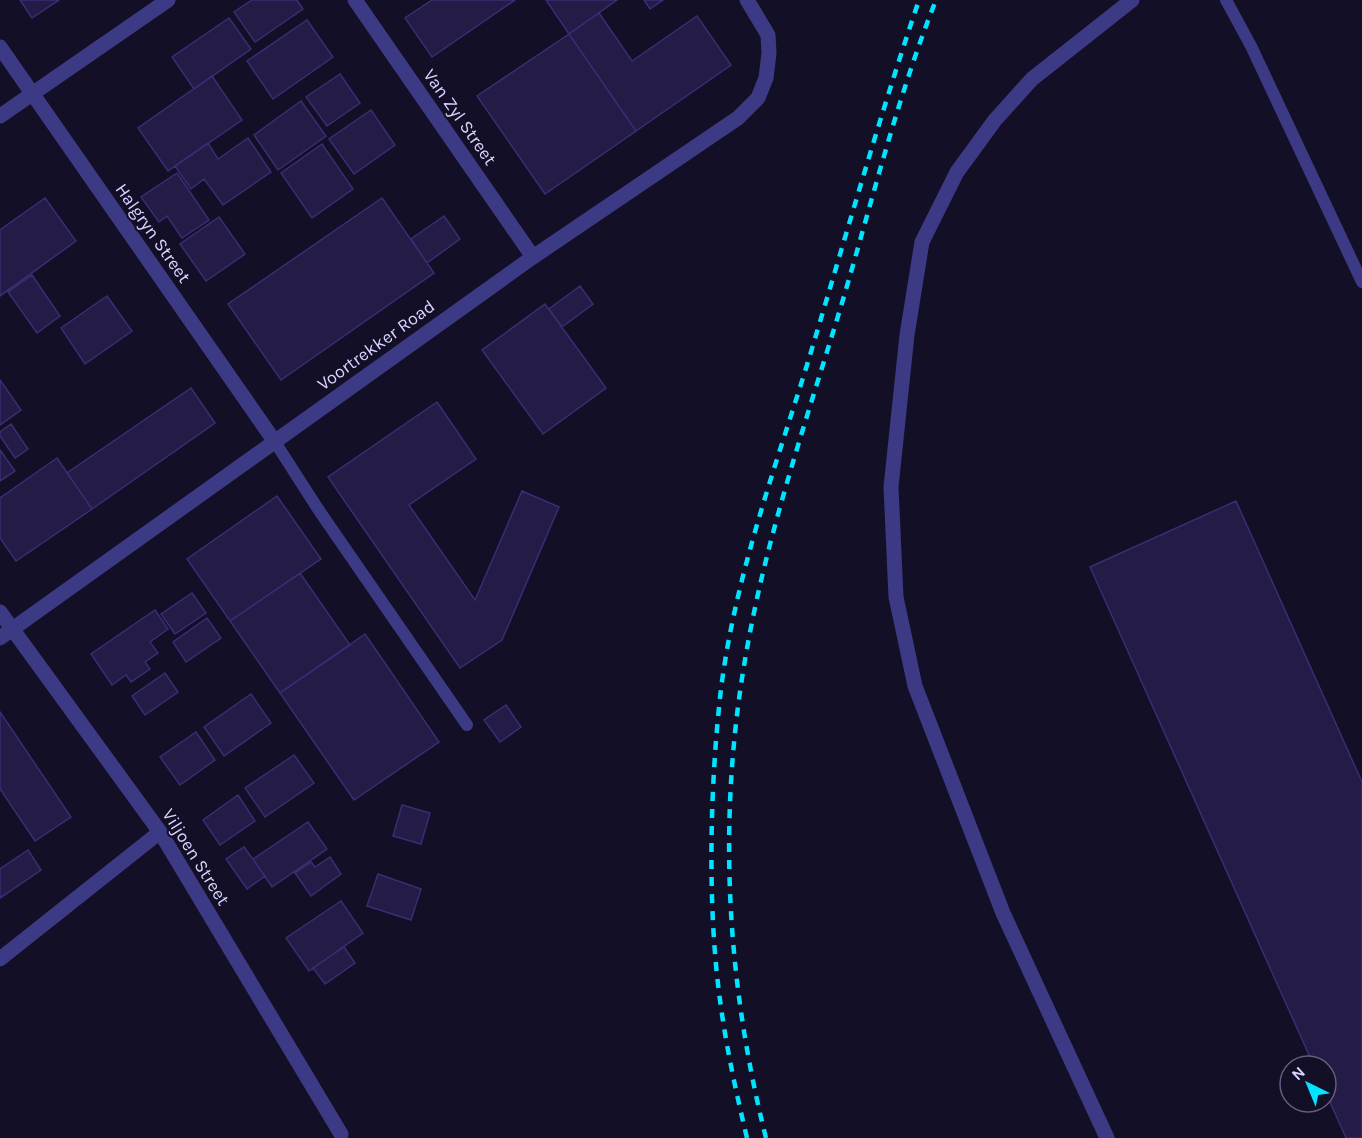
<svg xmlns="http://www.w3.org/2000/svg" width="1362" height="1138" font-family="Karla,sans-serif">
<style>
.building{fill:#241b47;stroke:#3b2d73;stroke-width:1.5}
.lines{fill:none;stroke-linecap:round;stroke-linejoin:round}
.lane{stroke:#3d3a85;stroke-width:12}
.street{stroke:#3d3a85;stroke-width:15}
.rail{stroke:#00e5ff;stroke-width:4.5;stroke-dasharray:9 8;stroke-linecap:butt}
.labels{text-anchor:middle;stroke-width:4.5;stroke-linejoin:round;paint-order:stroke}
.street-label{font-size:18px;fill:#d9d4ff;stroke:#130f26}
</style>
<rect width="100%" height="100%" fill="#130f26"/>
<!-- building -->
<path class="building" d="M20 0H59L32 18Z
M252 0H297L303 9 255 42 234 12Z
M432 0H515L432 57 405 18Z
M546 0H617L569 34Z
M644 0H663L650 9Z
M599 13 632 61 697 16 731 65 636 131 569 34Z
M229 18 251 49 194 89 172 57Z
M307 20 333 57 273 99 247 61Z
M569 34 636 131 545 194 477 96Z
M340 74 360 103 327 126 306 97Z
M212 76 242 120 168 171 138 128Z
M301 101 326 136 278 170 254 135Z
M371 110 395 145 354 174 329 139Z
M248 138 271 172 223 205 204 179 191 189 175 166 208 143 218 159Z
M322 144 353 189 312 218 281 173Z
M177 173 209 220 182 238 167 216 159 222 141 197Z
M45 198 76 241 0 296V230Z
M382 198 434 273 281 380 228 304Z
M444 216 460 239 427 263 411 239Z
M219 217 245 254 206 281 180 244Z
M32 275 60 316 37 333 8 292Z
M580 286 593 304 562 327 549 309Z
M107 296 132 331 85 364 61 328Z
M545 304 606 388 543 434 482 350Z
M0 380 21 410 0 425Z
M191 388 215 423 92 509 67 473Z
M437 402 476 459 409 505 475 600 522 491 559 507 502 640 460 668 328 477Z
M11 424 28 449 15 458 0 436V432Z
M0 450 15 471 0 481Z
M57 458 92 509 16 561 0 538V498Z
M277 496 321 559 230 621 187 559Z
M1236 501 1362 782V1138H1346L1326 1093V1066H1314L1090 567Z
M300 573 350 645 280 693 230 621Z
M192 593 206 613 175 634 161 614Z
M155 610 168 629 150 642 158 653 145 662 150 669 131 682 126 675 112 685 91 654Z
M207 618 221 638 186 662 173 642Z
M365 634 439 742 354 800 280 693Z
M165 673 178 692 145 715 132 696Z
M251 694 271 723 224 756 204 727Z
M506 705 521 727 500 742 484 720Z
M0 712 71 817 35 841 0 789Z
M196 732 215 760 180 785 160 757Z
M294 755 314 783 265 817 245 788Z
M238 795 255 821 220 845 203 820Z
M402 805 430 813 421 844 393 836Z
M308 822 327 849 272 887 253 859Z
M244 847 265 876 247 889 226 859Z
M28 850 41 870 0 898V869Z
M330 857 341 874 311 896 295 873 311 862 315 867Z
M378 874 421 889 411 920 367 906Z
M341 901 363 933 309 971 286 938Z
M344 947 355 963 325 984 313 968Z"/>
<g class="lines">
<!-- lane -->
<path class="lane" d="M1226 0 1251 46 1362 282
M275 442 318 509 467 725"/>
<!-- street -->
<path class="street" d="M355 0 533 257
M0 47 275 442
M0 116 168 0
M0 612 160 832 341 1134
M0 638 533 257 738 118 758 98 766 78 769 53 768 35 747 0
M0 959 160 832
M1107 1138 1003 913 915 686 896 597 891 487 907 335 922 242 957 172 995 120 1032 79 1132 0"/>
<!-- rail -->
<path class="rail" d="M747 1138C736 1092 726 1046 720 1000 707 905 710 784 721 689 735 578 774 471 807 365 844 243 878 121 919 0
M766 1138C725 975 717 809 748 643 769 528 808 415 842 303 872 202 897 98 936 0"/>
</g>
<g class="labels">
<!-- street labels -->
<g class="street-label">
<text transform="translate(460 117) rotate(55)" y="6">Van Zyl Street</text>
<text transform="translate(153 233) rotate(55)" y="6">Halgryn Street</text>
<text transform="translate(376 345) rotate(-36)" y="6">Voortrekker Road</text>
<text transform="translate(196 857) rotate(58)" y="6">Viljoen Street</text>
</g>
</g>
<!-- north arrow -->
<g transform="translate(1308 1084) rotate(317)"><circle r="28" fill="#130f26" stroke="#625e7d" stroke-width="1.5"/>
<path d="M0-4.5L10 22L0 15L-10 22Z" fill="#00e5ff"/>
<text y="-9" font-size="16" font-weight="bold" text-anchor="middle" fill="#d9d4ff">N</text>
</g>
</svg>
